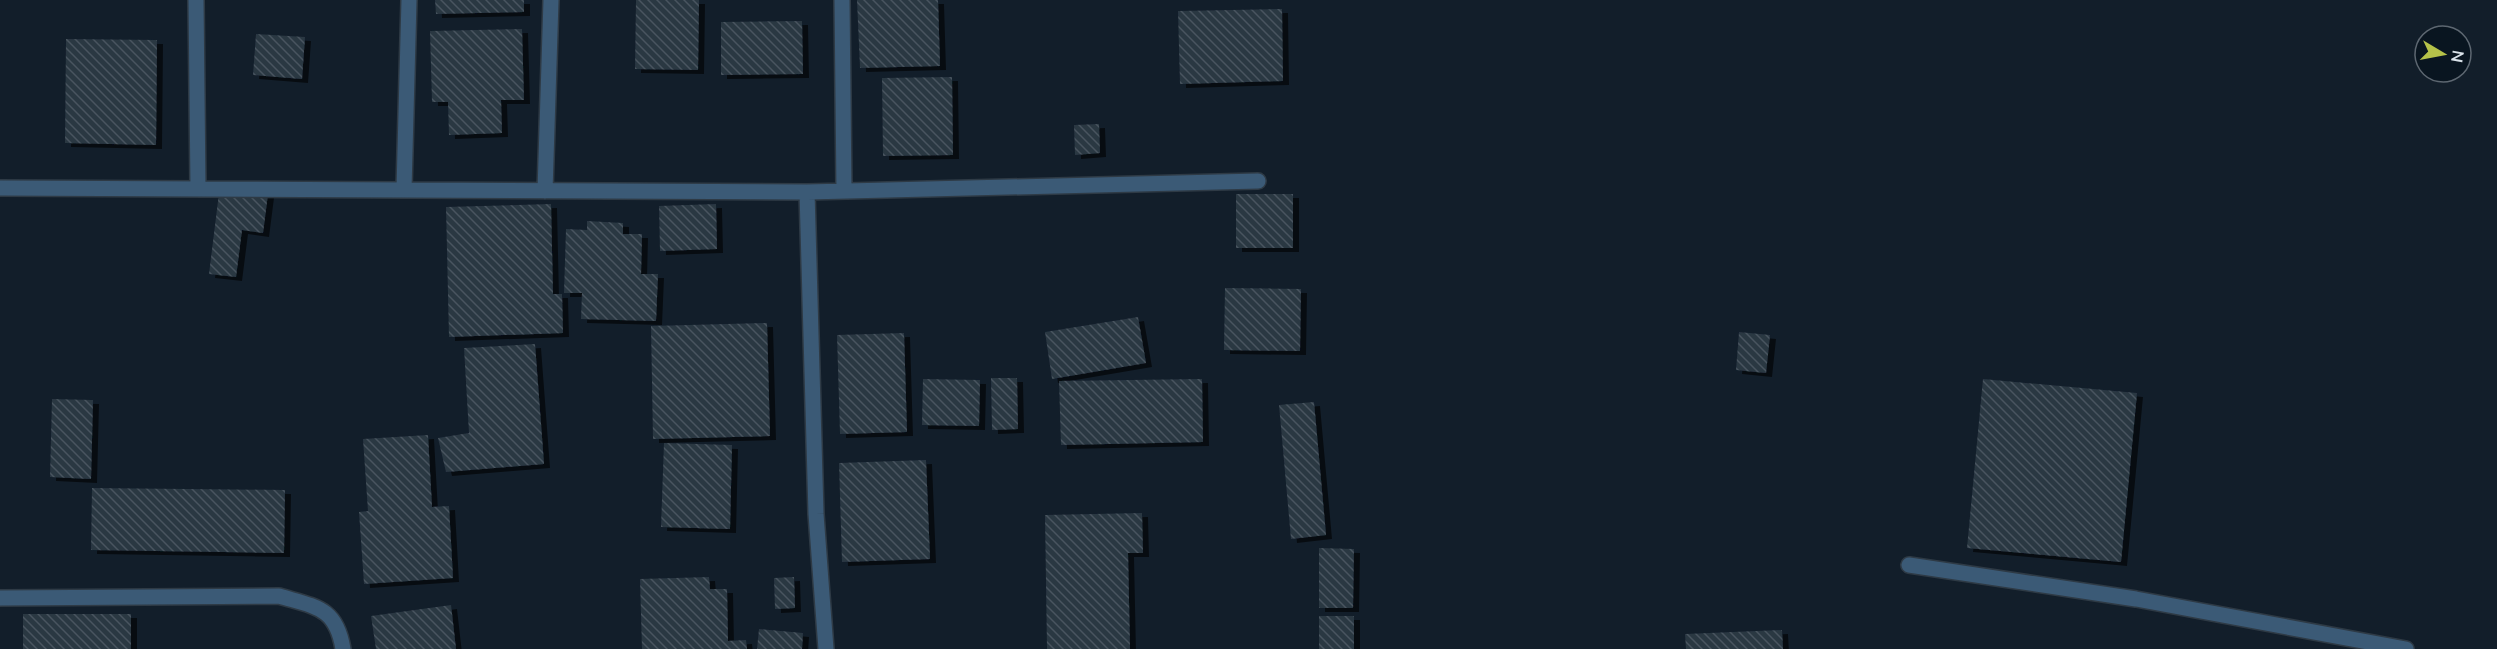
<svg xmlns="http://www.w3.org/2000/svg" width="2497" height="649" font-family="Mulish,sans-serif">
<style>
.building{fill:url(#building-back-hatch);filter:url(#shadow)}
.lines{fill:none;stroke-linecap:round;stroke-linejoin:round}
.minor-casing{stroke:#2e3a45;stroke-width:18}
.minor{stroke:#3b5a76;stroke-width:15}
</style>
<defs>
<pattern id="building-back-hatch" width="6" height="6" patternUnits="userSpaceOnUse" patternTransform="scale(1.5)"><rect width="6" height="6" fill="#2a3743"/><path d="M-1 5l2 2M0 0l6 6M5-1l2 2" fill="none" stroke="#48545e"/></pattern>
<filter id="shadow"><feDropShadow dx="6" dy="4" stdDeviation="0" flood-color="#0009"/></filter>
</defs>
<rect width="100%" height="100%" fill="#121e2a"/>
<!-- building -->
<path class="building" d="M435 0H524V12L436 14Z
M636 0H699L698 70 635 69Z
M857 0H938L940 66 860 68Z
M1282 9 1283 81 1180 84 1178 11Z
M802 21 803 74 721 75V22Z
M522 29 524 100H501L502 133 449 135 448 102H432L430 31Z
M256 34 305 37 302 79 253 75Z
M66 39 157 40 156 145 65 143Z
M952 77 953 155 883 156 882 78Z
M1099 124 1100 153 1075 155 1074 125Z
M219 193 268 194 263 233 242 230 236 277 209 274Z
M1236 194H1293V248H1236Z
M551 204 553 294H562L563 333 449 337 446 207Z
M716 204 717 249 660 251 659 206Z
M587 221 623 223V234H642L641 274H658L656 321 581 319 582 293H564L566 229 587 230Z
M1225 288 1301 289 1300 351 1224 350Z
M1138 317 1146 363 1052 379 1045 332Z
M767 323 770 436 653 439 651 326Z
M1739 332 1770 335 1766 373 1736 370Z
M904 333 907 432 840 434 837 335Z
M535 344 544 464 446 472 438 438 469 433 464 348Z
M991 378H1017L1018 429 992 430Z
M923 379 980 380 979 426 922 425Z
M1202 379 1203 442 1061 445 1059 381Z
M1983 379 2137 393 2121 562 1967 548Z
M52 399 93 400 91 479 50 477Z
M1314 402 1326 535 1291 539 1279 405Z
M428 435 432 507 449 506 453 578 364 584 359 512 368 511 363 439Z
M664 443 732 445 730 529 661 527Z
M926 460 930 559 842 562 839 463Z
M92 488 285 490 284 553 91 550Z
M1142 513 1143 553H1128L1130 649H1047L1045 515Z
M1319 548 1354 549 1353 608H1319Z
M709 577 710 589H727L728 641 746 640 747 649H642L640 579Z
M794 577 795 608 775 609 774 578Z
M451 605 456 649H376L371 616Z
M23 614H131V649H23Z
M1319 616H1354V649H1319Z
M759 629 803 633 802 649H757Z
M1782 630 1783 649H1686L1685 634Z"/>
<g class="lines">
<!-- minor casing -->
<g class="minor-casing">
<path id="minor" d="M196 0 198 188
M842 0 844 191
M0 188 807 192 1258 181
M404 189 409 0
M545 191 551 0
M807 192 816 514 826 649
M1909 565 2136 599 2406 649
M0 598 279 596C316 607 336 607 343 649"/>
</g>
<!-- minor -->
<use href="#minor" class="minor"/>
</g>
<!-- north arrow -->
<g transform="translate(2443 54) rotate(100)"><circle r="28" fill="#091520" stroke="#5d6771" stroke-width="1.5"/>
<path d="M0-4.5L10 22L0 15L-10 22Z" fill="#b5c249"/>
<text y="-9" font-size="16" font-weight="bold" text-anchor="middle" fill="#dae3ea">N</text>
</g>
</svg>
